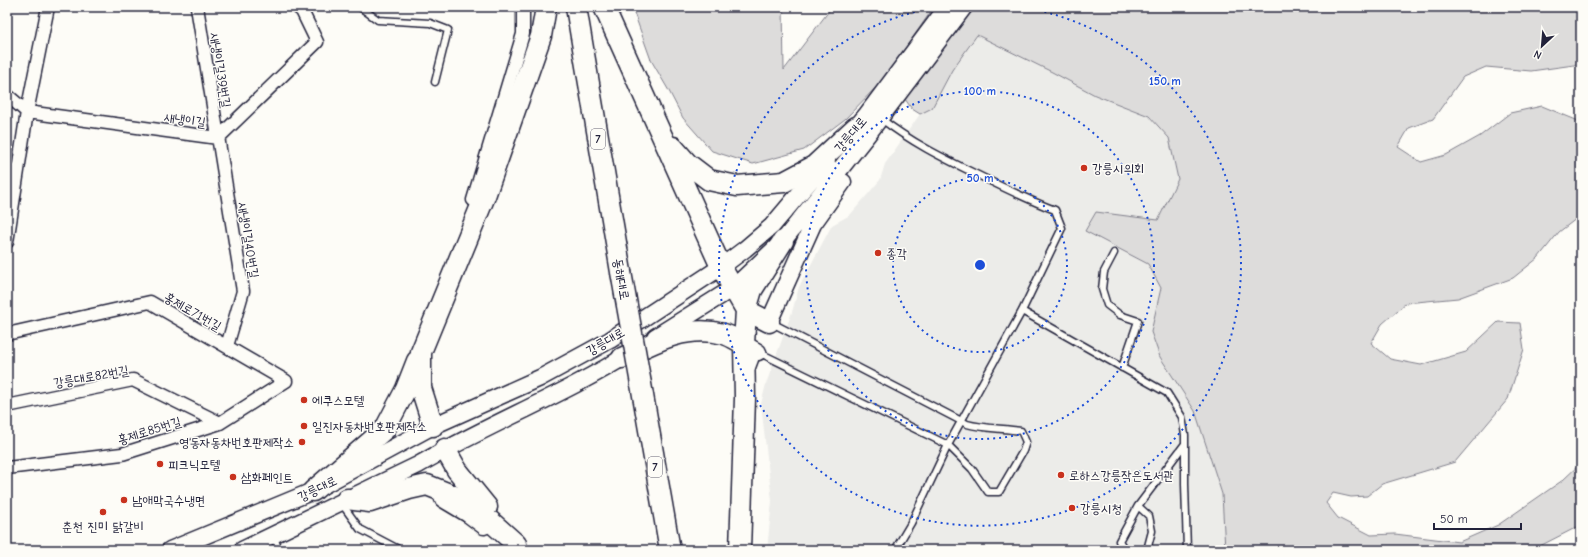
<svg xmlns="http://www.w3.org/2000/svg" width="1588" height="557" font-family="'Comic Neue','Poor Story',sans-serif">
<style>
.built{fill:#ecece9}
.green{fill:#dddcdb;stroke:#807f8b}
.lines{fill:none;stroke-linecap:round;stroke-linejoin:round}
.service-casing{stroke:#22223b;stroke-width:9}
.minor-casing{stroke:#22223b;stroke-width:15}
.tertiary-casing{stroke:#22223b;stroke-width:19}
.primary-casing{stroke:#22223b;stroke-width:23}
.service{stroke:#fdfcf7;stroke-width:6}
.minor{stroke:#fdfcf7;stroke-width:12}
.tertiary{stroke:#fdfcf7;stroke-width:16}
.primary{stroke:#fdfcf7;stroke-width:20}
.primary-bridge-casing{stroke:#22223b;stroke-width:23;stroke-linecap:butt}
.primary-bridge{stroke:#fdfcf7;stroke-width:20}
.ring{fill:none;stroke:#1d4ed8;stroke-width:2;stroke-dasharray:2 4}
.poi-dot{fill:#c8321e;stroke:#fdfcf7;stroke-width:1.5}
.labels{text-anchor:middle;stroke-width:3;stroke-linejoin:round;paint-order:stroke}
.shield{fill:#fdfcf7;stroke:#646373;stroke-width:1}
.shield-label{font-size:12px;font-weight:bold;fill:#22223b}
.street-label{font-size:13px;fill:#22223b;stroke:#fdfcf7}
.poi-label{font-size:13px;fill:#22223b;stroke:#fdfcf7;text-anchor:start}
.centre{fill:#1d4ed8;stroke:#fdfcf7;stroke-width:2}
.ring-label{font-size:12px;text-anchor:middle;font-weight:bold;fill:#1d4ed8;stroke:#fdfcf7;stroke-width:3;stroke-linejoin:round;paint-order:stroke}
</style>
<rect width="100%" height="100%" fill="#fdfcf7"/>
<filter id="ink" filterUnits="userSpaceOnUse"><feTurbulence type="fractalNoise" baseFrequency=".025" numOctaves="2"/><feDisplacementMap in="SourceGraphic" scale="8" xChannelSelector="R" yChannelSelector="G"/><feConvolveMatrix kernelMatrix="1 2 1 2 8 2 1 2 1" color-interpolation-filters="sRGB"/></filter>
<g filter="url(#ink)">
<!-- built -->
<path class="built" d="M977 35 1052 72 1095 95 1149 116 1169 138 1178 179 1158 221 1096 212 1085 231 1148 264 1161 288 1151 332 1160 357 1195 411 1222 494 1225 550H767L772 501 761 404 766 384 792 312 799 287 832 225 850 215 880 180 885 164 920 114 932 108 952 70Z"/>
<!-- green -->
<path class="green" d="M632 7H783L784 70 832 7H934L884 79 845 119 804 150 753 164 712 151 683 118 669 91 651 60Z
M956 7H1581V61L1574 65 1531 71 1486 67 1463 77 1433 119 1409 128 1398 147 1421 162 1446 155 1480 136 1510 113 1542 106 1581 122V215L1559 232 1538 258 1513 278 1458 298 1406 303 1382 324 1371 343 1390 359 1421 365 1466 352 1498 322 1520 323 1524 349 1508 399 1455 462 1382 484 1367 496 1351 497 1333 493 1326 503 1338 518 1371 535 1395 534 1459 542 1498 525 1563 480 1581 463V525L1536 548 1529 550H1225L1222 494 1195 411 1160 357 1151 332 1161 288 1148 264 1085 231 1096 212 1158 220 1178 179 1169 138 1149 116 1095 95 1052 72 977 35 952 70 932 108 920 114 912 109 900 92Z"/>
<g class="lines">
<!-- service casing -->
<g class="service-casing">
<path id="service" d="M360 7 378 20 430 23 448 30 435 82
M880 118C911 142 941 157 976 174 1002 187 1028 200 1055 210L1062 228 1022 311 948 445 911 523 895 550
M7 166 19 168
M1114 253 1104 272 1102 289 1107 305 1120 315 1138 321 1122 368
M1022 311 1167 393 1182 417 1185 435V484L1187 550
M752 368 758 352 948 445 972 469 988 492H999L1023 451 1026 442 1021 431C1003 428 985 429 967 424L772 323
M342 504 360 529 400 550
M1138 506 1149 516 1152 531 1147 550
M273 535 279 550
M1125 550 1119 541 1138 506 1184 445"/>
</g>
<!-- minor casing -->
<g class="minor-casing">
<path id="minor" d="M197 7 243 291 227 346
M7 95 27 112 218 138 317 42 302 11 297 7
M473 200 523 34V7
M7 242 27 112 48 7
M7 334 150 302 286 381 220 423 122 454 7 468
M7 406 133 380 220 423"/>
</g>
<!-- tertiary casing -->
<g class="tertiary-casing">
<path id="tertiary" d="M849 136 867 114 947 7
M769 322 813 224 843 182
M655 337 733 288 783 241 868 134 964 7
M744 344 758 352
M443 499 468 514 484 526
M170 550 313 491 433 426 540 378 610 340 721 267 745 249 772 226 827 161
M242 550 418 465C488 424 564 395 632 352"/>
</g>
<!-- primary casing -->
<g class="primary-casing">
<path id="primary" d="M576 7 621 272
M604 7 721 267 746 310 744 344 745 398 740 550
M673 147 688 164 709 180 737 186 784 182 814 166 856 127
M769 322 746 310 752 290 783 241
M622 358C654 342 686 324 724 334 731 336 738 341 744 344
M641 384 670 550
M433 426 421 388V352L485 196 541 36 546 7
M445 449 457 470 487 507
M313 491 385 429 406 389 417 361
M347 499 370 502 409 489 427 485 469 502 516 544"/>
</g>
<!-- service -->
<use href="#service" class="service"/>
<!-- minor -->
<use href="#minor" class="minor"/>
<!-- tertiary -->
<use href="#tertiary" class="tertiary"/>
<!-- primary -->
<use href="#primary" class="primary"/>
<!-- primary-bridge casing -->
<g class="primary-bridge-casing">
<path id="primary-bridge" d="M621 272 641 384"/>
</g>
<!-- primary-bridge -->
<use href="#primary-bridge" class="primary-bridge"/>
</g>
</g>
<!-- distance rings -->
<g class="ring">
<circle cx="980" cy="265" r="87"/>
<circle cx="980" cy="265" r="174"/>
<path d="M1021 7A261 261 0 1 1 939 7"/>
</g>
<!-- markers -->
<g class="poi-dot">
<circle cx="1084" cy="168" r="4"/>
<circle cx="878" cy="253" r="4"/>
<circle cx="304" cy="400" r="4"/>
<circle cx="304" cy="426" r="4"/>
<circle cx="302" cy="442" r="4"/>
<circle cx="160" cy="464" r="4"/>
<circle cx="1061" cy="475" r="4"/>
<circle cx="233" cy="477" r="4"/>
<circle cx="124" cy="500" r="4"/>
<circle cx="1072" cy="508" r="4"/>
<circle cx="103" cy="512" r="4"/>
</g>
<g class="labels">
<!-- shield labels -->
<g class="shield">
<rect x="591" y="129" width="14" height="20" rx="3"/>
<rect x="648" y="457" width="14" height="20" rx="3"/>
</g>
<g class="shield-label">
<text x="598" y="143">7</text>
<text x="655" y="471">7</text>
</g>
<!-- street labels -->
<g class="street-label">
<text transform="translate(221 70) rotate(81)" y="5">새냉이길39번길</text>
<text transform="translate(185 119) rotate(8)" y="5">새냉이길</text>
<text transform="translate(850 134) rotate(-50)" y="5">강릉대로</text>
<text transform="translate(249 240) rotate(81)" y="5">새냉이길40번길</text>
<text transform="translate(622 279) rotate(80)" y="5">동해대로</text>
<text transform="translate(193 311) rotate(30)" y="5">홍제로71번길</text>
<text transform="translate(605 341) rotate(-30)" y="5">강릉대로</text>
<text transform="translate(91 376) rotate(-10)" y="5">강릉대로82번길</text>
<text transform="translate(149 430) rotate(-17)" y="5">홍제로85번길</text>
<text transform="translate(317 488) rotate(-26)" y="5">강릉대로</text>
</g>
<!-- poi labels -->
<g class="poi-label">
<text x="1092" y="173">강릉시의회</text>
<text x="886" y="258">종각</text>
<text x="312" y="405">에쿠스모텔</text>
<text x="312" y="431">일진자동차번호판제작소</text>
<text x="294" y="447" text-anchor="end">영동자동차번호판제작소</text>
<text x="168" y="469">피크닉모텔</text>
<text x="1069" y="480">로하스강릉작은도서관</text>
<text x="241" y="482">삼화페인트</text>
<text x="132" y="505">남애막국수냉면</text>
<text x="1080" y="513">강릉시청</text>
<text x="103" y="531" text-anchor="middle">춘천 진미 닭갈비</text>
</g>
</g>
<circle cx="980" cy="265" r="6" class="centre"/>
<g class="ring-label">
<text x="1165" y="85">150 m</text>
<text x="980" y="95">100 m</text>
<text x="980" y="182">50 m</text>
</g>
<!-- margin -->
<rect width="1588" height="557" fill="none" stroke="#fdfcf7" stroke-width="24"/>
<rect x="12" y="12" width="1564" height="533" fill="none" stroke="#22223b" stroke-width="1.5" filter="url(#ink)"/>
<!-- north arrow -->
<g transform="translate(1542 46) rotate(206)" stroke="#fdfcf7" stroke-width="3" paint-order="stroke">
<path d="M0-3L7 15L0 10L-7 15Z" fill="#22223b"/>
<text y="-6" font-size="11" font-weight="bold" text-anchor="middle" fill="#22223b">N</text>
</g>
<!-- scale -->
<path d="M1434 523v6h87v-6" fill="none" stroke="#22223b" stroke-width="2"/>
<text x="1440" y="523" font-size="12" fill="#22223b" stroke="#fdfcf7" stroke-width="3" paint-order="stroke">50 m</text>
</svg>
